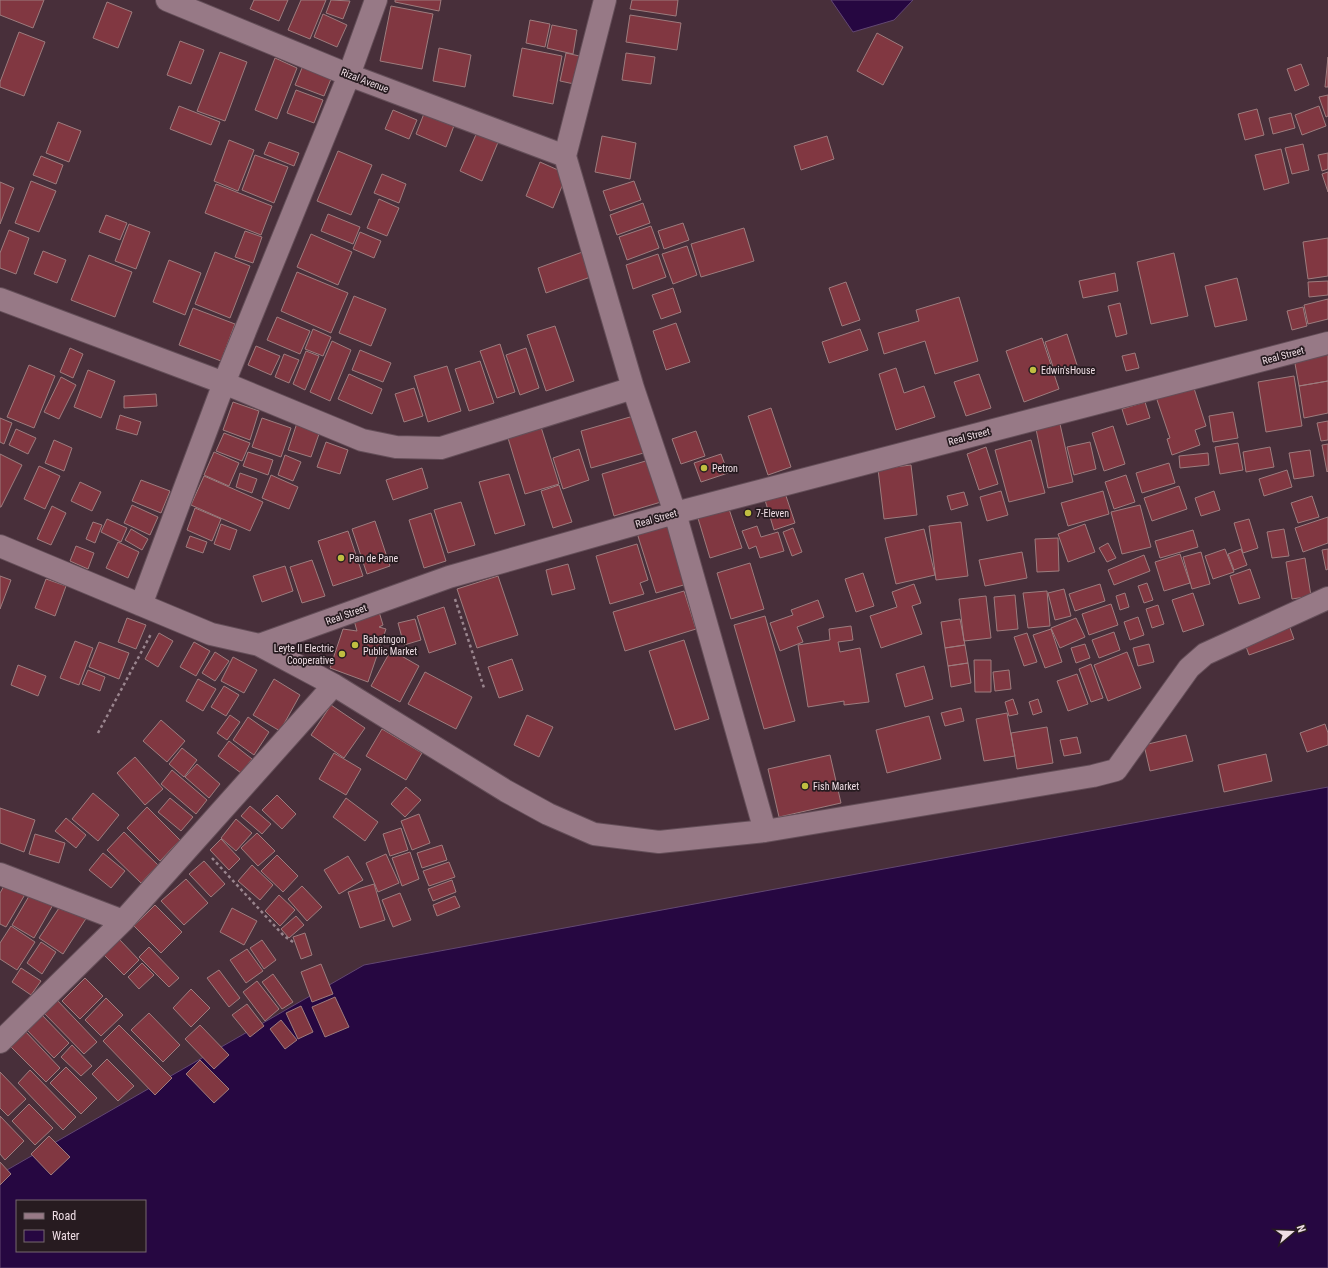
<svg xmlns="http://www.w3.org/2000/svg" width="1328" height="1268" font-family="'Roboto Condensed',sans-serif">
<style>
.water{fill:#260741;stroke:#624772;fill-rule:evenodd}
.building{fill:#813741;stroke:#9d7c7e}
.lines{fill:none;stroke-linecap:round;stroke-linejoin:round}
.minor-casing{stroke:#644e58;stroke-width:24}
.path{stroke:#9a858e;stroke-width:2.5;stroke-dasharray:3 3;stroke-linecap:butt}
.minor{stroke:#977986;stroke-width:22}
.poi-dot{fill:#c0be41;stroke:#271b20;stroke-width:1.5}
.labels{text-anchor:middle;stroke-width:3.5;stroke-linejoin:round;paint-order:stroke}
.street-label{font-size:10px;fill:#eedde4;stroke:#271b20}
.poi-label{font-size:10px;fill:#eedde4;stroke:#271b20;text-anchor:start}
</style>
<rect width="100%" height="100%" fill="#482f3a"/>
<!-- water -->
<path class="water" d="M831 0H913L894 20 853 32Z
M1328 787V1268H0V1174L364 965ZM17 1201H145V1251H17Z"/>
<!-- building -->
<path class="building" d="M0 0H44L33 28 0 15Z
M254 0H288L279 21 250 9Z
M301 0H326L310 39 288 30Z
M331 0 350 1 343 19 326 13Z
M395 0H441L439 11 395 2Z
M632 0H678L676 16 630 9Z
M107 2 132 12 118 48 93 38Z
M391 6 433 14 422 69 380 61Z
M323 14 347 25 337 47 314 37Z
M630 15 681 23 677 50 626 42Z
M530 20 550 24 545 47 526 43Z
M552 25 577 30 573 54 547 48Z
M19 32 45 42 24 96 0 87V82Z
M877 33 903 47 883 85 857 71Z
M180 41 204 50 191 84 167 75Z
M439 48 471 55 465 87 433 81Z
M522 48 562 56 553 104 513 96Z
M220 52 247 62 225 121 197 111Z
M566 53 584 57 579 85 560 81Z
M626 53 655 57 651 84 622 80Z
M1328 57V87H1325Z
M275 58 297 68 277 119 255 110Z
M304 63 333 74 324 96 295 85Z
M1301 64 1309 85 1295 91 1287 69Z
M296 90 323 100 314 123 287 113Z
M1328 95V116L1326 117 1319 97Z
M179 106 220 122 211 145 170 129Z
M1319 106 1326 126 1302 135 1295 115Z
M1257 109 1264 135 1245 140 1238 114Z
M393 110 417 120 409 139 385 129Z
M425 111 455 123 446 147 416 134Z
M1291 113 1295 128 1273 134 1269 118Z
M58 122 81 131 69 162 46 153Z
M478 130 499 140 482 181 460 171Z
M602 136 636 143 630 179 595 172Z
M827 136 834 159 801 170 794 146Z
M229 140 254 150 238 191 214 181Z
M269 142 299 153 294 166 264 154Z
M1303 144 1309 170 1292 174 1285 148Z
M1281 149 1289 183 1264 190 1255 155Z
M338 151 372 165 351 215 317 201Z
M1328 153V169L1322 171 1318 155Z
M255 155 288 167 274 203 242 190Z
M41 156 63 165 56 184 33 175Z
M540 162 567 174 553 208 526 196Z
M1328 172V192L1322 174Z
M382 174 406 184 399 203 374 193Z
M31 181 56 191 39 232 15 223Z
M634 181 641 200 610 211 603 191Z
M0 182 14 188 0 224Z
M216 184 272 206 261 235 205 213Z
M379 199 399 208 387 236 367 228Z
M643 203 650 223 617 235 610 215Z
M328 214 360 227 353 244 321 231Z
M106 215 127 223 120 240 99 232Z
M683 223 689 240 664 249 658 231Z
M129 224 150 232 136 269 115 261Z
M651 226 659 248 627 260 619 237Z
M744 228 754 261 701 277 691 244Z
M9 230 29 238 16 274 0 268V253Z
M245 231 262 237 253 263 235 257Z
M360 232 381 241 374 258 353 249Z
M311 234 352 252 338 285 297 267Z
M1328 238V276L1308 279 1303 242Z
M687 246 697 275 673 284 662 254Z
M588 250 596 275 546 293 538 268Z
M43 251 66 260 57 283 34 274Z
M215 252 250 266 230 318 195 304Z
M1174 253 1188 316 1151 324 1137 262Z
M658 254 666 277 633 289 626 265Z
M89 255 132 272 115 317 71 300Z
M169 260 201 273 185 315 153 302Z
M297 272 348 293 331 333 281 311Z
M1115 273 1118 291 1083 298 1079 281Z
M1237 278 1247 320 1215 327 1205 286Z
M1328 281V295L1309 297 1308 282Z
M846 282 860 320 842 326 829 288Z
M673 288 681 312 661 319 652 295Z
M354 296 386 309 371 346 339 333Z
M959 297 978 361 935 374 925 341 884 354 878 333 919 321 916 310Z
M1328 299V319L1308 324 1304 305Z
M1120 303 1127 334 1116 337 1108 306Z
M1303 307 1307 326 1292 330 1287 311Z
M193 308 235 324 221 361 179 345Z
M277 317 310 331 300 354 267 340Z
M676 323 690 362 666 370 653 331Z
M555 326 574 381 546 391 527 335Z
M313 329 331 337 323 356 305 349Z
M860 329 868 350 829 363 822 342Z
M1067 334 1077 365 1055 373 1045 342Z
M1042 338 1059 389 1024 402 1006 351Z
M332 341 351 350 330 401 310 392Z
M500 344 515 392 497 398 480 351Z
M256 346 280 356 271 375 248 365Z
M70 348 83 354 73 378 60 372Z
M526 348 539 388 520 395 506 355Z
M360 350 391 363 383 382 352 370Z
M306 351 319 356 305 390 293 384Z
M1328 352V381L1299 386 1294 358Z
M1135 353 1139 368 1126 371 1122 356Z
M284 354 299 360 289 383 275 377Z
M480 361 494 403 469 411 455 369Z
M29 365 55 376 34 428 7 417Z
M447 366 461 411 428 422 414 376Z
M896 368 904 393 924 386 935 417 896 430 879 374Z
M88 370 115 381 101 418 74 407Z
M349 374 382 389 372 414 338 399Z
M979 374 991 408 966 416 954 382Z
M1294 376 1302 426 1266 432 1258 382Z
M61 377 76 385 59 419 44 412Z
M1328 381V413L1304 418 1299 386Z
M1192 382 1206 426 1195 430 1200 445 1172 455 1167 439 1170 438 1155 394Z
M414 388 423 416 404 422 395 394Z
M156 394 157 406 124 408V396Z
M233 402 259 411 250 440 223 430Z
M1145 402 1150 418 1127 425 1122 409Z
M771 408 791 467 768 475 748 416Z
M1233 412 1238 438 1213 442 1209 416Z
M120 415 141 422 137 435 116 429Z
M637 415 647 452 591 468 581 431Z
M0 418 12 423 4 444 0 442Z
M262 418 291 428 281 457 252 447Z
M1328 421V440L1321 441 1317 423Z
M297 423 320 431 311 457 288 450Z
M1060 424 1073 482 1048 488 1036 429Z
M1113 426 1125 464 1104 471 1092 433Z
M541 427 559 484 525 494 508 438Z
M16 429 36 438 28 454 9 445Z
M696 431 705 456 681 464 672 439Z
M224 433 250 443 242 461 216 451Z
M54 440 72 448 64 471 45 463Z
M1031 440 1045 493 1009 502 995 450Z
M326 442 348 450 340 474 317 467Z
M1090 442 1096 469 1074 475 1067 447Z
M1238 443 1243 470 1220 474 1215 447Z
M1328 444V471L1327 472 1322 445Z
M986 447 998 484 979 490 967 454Z
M1270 447 1274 467 1246 472 1243 452Z
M579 449 589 480 563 489 553 458Z
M1310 450 1314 476 1294 479 1289 453Z
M214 452 239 463 229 486 204 475Z
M248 452 273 460 268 475 243 466Z
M1208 453 1209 465 1180 468 1179 456Z
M0 454 22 465 1 507H0Z
M721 454 728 473 701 482 694 463Z
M285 455 301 462 293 481 278 475Z
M649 460 661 502 614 516 602 474Z
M1169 463 1175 483 1142 493 1136 473Z
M911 465 917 515 884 519 878 469Z
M39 466 60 476 45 509 24 499Z
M422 468 428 488 393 500 386 480Z
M1287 470 1292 487 1264 496 1259 479Z
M240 473 257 479 252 493 236 487Z
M509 474 525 525 495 534 479 482Z
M271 475 298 487 289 509 262 498Z
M1126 475 1135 502 1114 509 1105 482Z
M204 476 263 502 250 531 191 505Z
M141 480 170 491 161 513 132 501Z
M80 482 101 492 92 511 71 501Z
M559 485 572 522 553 528 541 491Z
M1179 486 1187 509 1152 521 1144 498Z
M1001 491 1008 515 987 521 980 497Z
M1103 491 1109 514 1068 526 1061 503Z
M1214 491 1220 510 1201 516 1195 498Z
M964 492 968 505 951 510 947 496Z
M785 493 795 523 774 530 765 500Z
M1312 496 1319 517 1298 523 1291 503Z
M461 502 475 545 448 553 434 510Z
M132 505 158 517 150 535 124 523Z
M1140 505 1151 547 1122 554 1111 512Z
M52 506 66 513 51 545 37 539Z
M728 506 742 548 710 558 697 515Z
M195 508 221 519 212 541 187 530Z
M431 513 446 561 424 568 409 520Z
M1328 517V543L1303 552 1295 528Z
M107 519 127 528 121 542 101 532Z
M1249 519 1258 548 1243 553 1234 523Z
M375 521 390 566 367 574 352 529Z
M93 522 102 525 95 543 86 539Z
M961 522 968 576 936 580 929 526Z
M668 523 687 584 656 593 637 533Z
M221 524 237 530 230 550 214 544Z
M1085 524 1095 552 1068 562 1058 534Z
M757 526 761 537 778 532 784 551 760 558 756 546 749 549 742 531Z
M793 528 802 552 792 556 783 532Z
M131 529 148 539 142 550 125 540Z
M924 529 935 575 896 584 885 538Z
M1284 529 1289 556 1272 558 1267 532Z
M1193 530 1198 547 1160 558 1155 541Z
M348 531 363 576 333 586 318 541Z
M190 536 207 542 203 553 186 547Z
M1058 538 1059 571 1037 572 1035 539Z
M118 542 139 552 128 578 106 568Z
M1108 543 1116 558 1107 562 1099 548Z
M637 544 648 580 640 583 644 594 610 604 596 556Z
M76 546 94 553 88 569 70 561Z
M1225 549 1234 572 1213 579 1205 556Z
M1241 549 1247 565 1234 570 1228 554Z
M1328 549V569L1326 570 1322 550Z
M1022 552 1027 578 985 586 979 560Z
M1201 552 1210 584 1192 589 1183 557Z
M1180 554 1190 583 1164 591 1155 562Z
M1144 555 1150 571 1114 585 1108 570Z
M1305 558 1311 596 1292 599 1286 562Z
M312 560 325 596 302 603 290 567Z
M750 563 764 609 731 619 717 573Z
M568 564 575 589 552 595 546 570Z
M285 566 293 591 262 602 253 576Z
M1250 569 1260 598 1239 604 1230 576Z
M863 573 874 606 856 612 845 579Z
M0 576 11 580 0 609Z
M498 576 518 635 477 648 457 589Z
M46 579 66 586 55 616 35 608Z
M1147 583 1153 600 1144 603 1138 586Z
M914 584 921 603 912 606 922 634 881 648 870 616 897 607 892 592Z
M1100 584 1105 601 1075 611 1069 594Z
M1064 589 1071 616 1055 620 1048 593Z
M684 591 696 629 625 651 613 612Z
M1047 591 1050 626 1028 628 1023 593Z
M1125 593 1129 607 1120 610 1116 596Z
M1193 593 1204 625 1183 632 1172 600Z
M1015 595 1018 629 997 631 994 597Z
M986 596 991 638 964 641 959 599Z
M818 600 824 617 797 627 803 642 780 651 770 623 793 615 791 610Z
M1111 604 1118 625 1089 635 1082 614Z
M377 605 383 625 379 627 386 629 368 682 330 668 343 629 357 631 352 613Z
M1158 605 1164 624 1152 628 1146 609Z
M444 607 456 644 429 653 417 616Z
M765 616 795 721 764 729 734 625Z
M1138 617 1144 635 1130 640 1124 622Z
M127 618 146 625 136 649 118 642Z
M1076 618 1085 637 1060 648 1051 628Z
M415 619 421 640 404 645 398 623Z
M960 619 965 645 945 648 941 622Z
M1289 625 1294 639 1249 655 1244 641Z
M851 626 853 640 838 642 840 652 860 648 869 702 844 705V701L808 707 798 645 830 640 829 629Z
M1051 629 1062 662 1045 668 1033 635Z
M1114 632 1120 650 1099 658 1092 640Z
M159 633 173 641 158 667 145 659Z
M1027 633 1037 662 1024 666 1014 637Z
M684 640 709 719 675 730 649 651Z
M75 641 93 648 79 685 60 678Z
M99 642 129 653 119 679 89 667Z
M194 642 210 651 196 676 180 667Z
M1085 644 1090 658 1076 663 1071 648Z
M1149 644 1154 662 1138 666 1133 648Z
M965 645 968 663 948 666 945 648Z
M391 650 419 666 400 702 371 686Z
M215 652 229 661 215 681 202 673Z
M1127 652 1141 688 1108 701 1094 665Z
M233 657 257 670 244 693 221 681Z
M512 659 523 690 499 698 488 667Z
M974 660H991V692H975Z
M968 663 971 683 951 687 948 666Z
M1091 664 1103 698 1091 702 1079 669Z
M18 665 46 676 38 696 11 685Z
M924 666 933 699 905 707 896 674Z
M88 670 105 677 100 691 82 684Z
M1009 670 1011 689 995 691 993 672Z
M425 672 472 697 456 729 408 704Z
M1077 674 1088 704 1068 711 1057 681Z
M198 679 216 689 203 711 186 701Z
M274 679 300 695 280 731 253 715Z
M224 686 239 695 226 716 211 707Z
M1013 699 1018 714 1009 716 1005 702Z
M1038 699 1042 712 1033 715 1029 702Z
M331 705 365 728 344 758 311 735Z
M961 708 964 721 945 726 941 713Z
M1007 713 1015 756 984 761 976 719Z
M230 715 240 722 227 740 217 733Z
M527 715 553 727 539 757 514 745Z
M929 716 941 759 887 773 876 730Z
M248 717 269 732 254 755 233 740Z
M161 720 185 741 167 762 143 741Z
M1325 724 1328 733V745L1307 752 1300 733Z
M1047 727 1053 763 1017 769 1011 733Z
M382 729 422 753 406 780 366 756Z
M1186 735 1193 761 1150 771 1144 745Z
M1077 737 1081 753 1064 756 1060 740Z
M229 741 252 759 241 773 218 756Z
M182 748 197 760 184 777 169 764Z
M334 753 361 769 346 795 319 779Z
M1266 754 1272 781 1224 792 1218 765Z
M830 755 841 803 779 817 768 769Z
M135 757 163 789 145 805 117 773Z
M197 764 220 784 209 798 185 777Z
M172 770 207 800 196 814 161 784Z
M406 787 421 800 405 817 391 804Z
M93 793 119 815 98 841 72 819Z
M277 795 296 814 282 829 262 810Z
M170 798 193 817 181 831 158 812Z
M346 798 378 822 365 841 333 817Z
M250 806 271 824 262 834 241 816Z
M147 807 180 840 160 861 127 828Z
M0 808 35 820 24 852 0 843Z
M419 814 430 843 412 850 401 821Z
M66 818 86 835 76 848 55 831Z
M236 819 252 833 236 851 221 838Z
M401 828 408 850 390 856 383 834Z
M124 832 158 865 141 883 107 850Z
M257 833 275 851 258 866 241 848Z
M35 834 65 843 59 863 29 854Z
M221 839 240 859 229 870 210 850Z
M442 845 447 860 422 868 417 853Z
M410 852 419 879 402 886 392 858Z
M103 853 125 871 111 888 89 870Z
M386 854 399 883 378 892 366 863Z
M277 855 298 876 283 892 261 871Z
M348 856 363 880 339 894 324 870Z
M204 861 225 884 211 897 189 874Z
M449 862 455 877 429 886 423 871Z
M252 865 273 885 260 900 238 881Z
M8 879 27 891 6 927 0 924V893Z
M186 879 208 903 184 925 161 901Z
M452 880 456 892 433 901 428 889Z
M374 884 385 920 360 928 348 892Z
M302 886 322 907 307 921 288 899Z
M32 891 54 903 34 938 12 925Z
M400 893 411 920 393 927 382 900Z
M279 895 295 910 280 926 265 911Z
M455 896 460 907 437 916 433 905Z
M63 902 87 917 63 954 39 938Z
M155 905 182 932 161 953 134 926Z
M232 908 257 921 244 945 220 932Z
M296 916 304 925 289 938 281 929Z
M11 926 35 942 17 970 0 959V943Z
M305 933 312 955 301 959 293 937Z
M119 939 139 960 124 975 103 954Z
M262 940 276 960 264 969 250 948Z
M41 942 56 952 42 974 27 963Z
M149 947 179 978 169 987 139 957Z
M247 949 263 971 246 983 230 960Z
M142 963 154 975 139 989 128 977Z
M321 964 333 994 312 1002 301 972Z
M21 968 41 981 31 995 12 982Z
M219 970 240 998 229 1007 207 978Z
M273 974 293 1002 282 1009 262 982Z
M85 978 103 996 80 1019 62 1001Z
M257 981 279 1009 265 1021 243 992Z
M191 989 210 1008 191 1027 173 1008Z
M335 997 349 1027 325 1037 312 1007Z
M106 998 123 1015 101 1036 85 1020Z
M56 999 97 1042 84 1054 43 1012Z
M247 1004 264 1026 250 1037 232 1015Z
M301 1006 313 1032 298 1039 286 1013Z
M149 1013 180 1045 163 1062 131 1030Z
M41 1014 69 1043 54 1058 26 1029Z
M281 1020 297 1040 285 1049 270 1029Z
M119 1025 172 1078 155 1095 103 1041Z
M200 1025 229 1055 214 1069 185 1039Z
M25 1031 60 1068 46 1082 10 1046Z
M72 1045 92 1066 81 1076 61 1057Z
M107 1059 134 1086 118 1101 92 1074Z
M200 1060 229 1089 214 1103 186 1074Z
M66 1067 97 1098 81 1114 50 1083Z
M30 1070 76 1117 63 1130 18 1083Z
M0 1072 26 1099 8 1116 0 1108Z
M29 1104 53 1128 35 1145 12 1121Z
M0 1116 24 1141 5 1160 0 1154Z
M49 1136 70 1157 51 1175 31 1154Z
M0 1162 11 1174 0 1185Z"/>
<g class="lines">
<!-- minor casing -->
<g class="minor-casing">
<path id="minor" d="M167 0 349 75 565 156
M605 0 565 156 633 388 675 513 765 831
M0 299 224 383 362 440 396 447 441 448 633 388
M0 546 211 634 259 645 449 577 675 513 1328 343
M141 605 224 383 349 75 376 0
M334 685 506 791 548 814 594 834 659 842 765 831 1093 776 1116 770 1189 668 1205 654 1328 598
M0 874 123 921 334 685 259 645
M0 1042 123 921"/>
</g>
<!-- path -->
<path class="path" d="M455 599 484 688
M98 733 151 634
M212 858 284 936 293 942"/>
<!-- minor -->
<use href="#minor" class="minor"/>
</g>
<!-- markers -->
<g class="poi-dot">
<circle cx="1033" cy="370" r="4"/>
<circle cx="704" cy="468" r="4"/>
<circle cx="748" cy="513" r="4"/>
<circle cx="341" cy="558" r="4"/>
<circle cx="355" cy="645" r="4"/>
<circle cx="342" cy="654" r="4"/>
<circle cx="805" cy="786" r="4"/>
</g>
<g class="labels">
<!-- street labels -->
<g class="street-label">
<text transform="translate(365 80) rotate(21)" y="4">Rizal Avenue</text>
<text transform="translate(1283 355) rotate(-15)" y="4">Real Street</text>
<text transform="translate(969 436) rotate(-15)" y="4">Real Street</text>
<text transform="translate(656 518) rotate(-16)" y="4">Real Street</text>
<text transform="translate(346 614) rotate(-20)" y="4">Real Street</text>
</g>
<!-- poi labels -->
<g class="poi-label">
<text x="1041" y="374">Edwin'sHouse</text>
<text x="712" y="472">Petron</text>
<text x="756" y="517">7-Eleven</text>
<text x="349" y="562">Pan de Pane</text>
<text x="363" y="643">Babatngon<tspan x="363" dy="12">Public Market</tspan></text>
<text x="334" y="652" text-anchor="end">Leyte II Electric<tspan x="334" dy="12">Cooperative</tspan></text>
<text x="813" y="790">Fish Market</text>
</g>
</g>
<!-- legend -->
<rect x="16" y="1200" width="130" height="52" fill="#271b20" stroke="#77696e"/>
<rect x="24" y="1213" width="20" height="6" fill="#977986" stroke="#77696e"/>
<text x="52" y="1220" font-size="12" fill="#eedde4">Road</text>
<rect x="24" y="1230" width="20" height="12" fill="#260741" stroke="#77696e"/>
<text x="52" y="1240" font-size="12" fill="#eedde4">Water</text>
<!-- north arrow -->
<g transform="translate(1292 1232) rotate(71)" stroke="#271b20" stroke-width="3" paint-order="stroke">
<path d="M0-3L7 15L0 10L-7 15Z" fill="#eedde4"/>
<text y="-6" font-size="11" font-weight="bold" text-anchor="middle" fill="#eedde4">N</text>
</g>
</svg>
